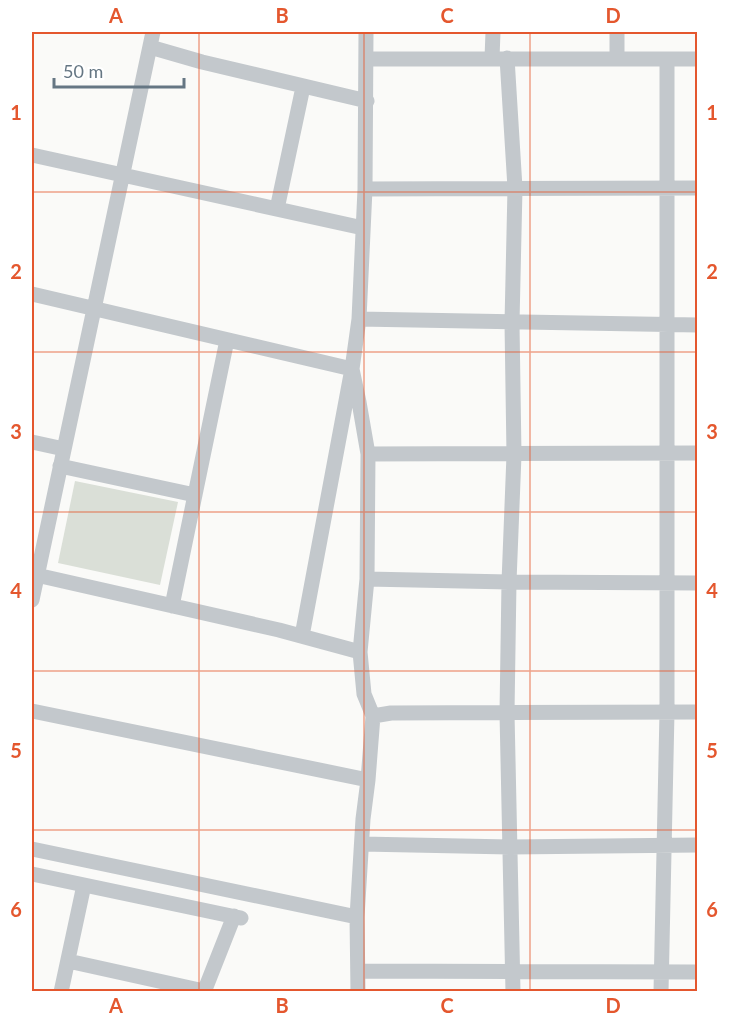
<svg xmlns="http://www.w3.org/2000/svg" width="729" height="1023" font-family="Lato,sans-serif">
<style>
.green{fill:#dadfd7}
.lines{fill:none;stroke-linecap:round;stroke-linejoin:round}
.street{stroke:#c3c8cc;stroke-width:15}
.grid{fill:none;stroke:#e4572e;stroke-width:1.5;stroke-opacity:0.55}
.neatline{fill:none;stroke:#e4572e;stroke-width:2}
.grid-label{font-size:20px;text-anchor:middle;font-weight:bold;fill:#e4572e}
</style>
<rect width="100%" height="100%" fill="#fafaf8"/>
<!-- green -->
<path class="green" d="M75 481 178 502 160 585 58 563Z"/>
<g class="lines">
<!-- street -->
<path class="street" d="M150 47 202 62 367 101
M492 58 493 32
M507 58 515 188 512 323 514 455 509 582 507 713 513 992
M367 59H698
M617 59V32
M32 155 363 228
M365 189 698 188
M277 209 303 87
M32 294 352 369 359 402 368 454 367 579 360 652 364 694 373 716 368 780 363 819 357 917 358 992
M359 319 698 325
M32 442 64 449
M368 454 698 453
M60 466 195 495
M32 574 279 630 360 652
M367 579 509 582 698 583
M32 600 153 32
M172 606 227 340
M302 636 352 369 359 319 365 189 366 32
M32 711 368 780
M373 716 391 713 698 712
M362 844 510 847 698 845
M32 849 357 917
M32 874 241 918
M68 961 204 991
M359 971 698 972
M61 992 84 885
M204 992 234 916
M661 992 667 712V59"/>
</g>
<!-- grid -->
<path class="grid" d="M199 32V992M364 32V992M530 32V992M32 192H698M32 352H698M32 512H698M32 671H698M32 830H698"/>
<!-- border -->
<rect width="729" height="1023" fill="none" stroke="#ffffff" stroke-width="66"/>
<!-- scale -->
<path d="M54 78v9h130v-9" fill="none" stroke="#657683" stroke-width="3"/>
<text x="63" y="78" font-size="18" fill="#657683" stroke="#ffffff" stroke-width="4.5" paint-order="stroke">50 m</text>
<rect x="33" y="33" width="663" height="957" class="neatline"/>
<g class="grid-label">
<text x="116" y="23">A</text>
<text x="282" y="23">B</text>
<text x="447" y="23">C</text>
<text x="613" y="23">D</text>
<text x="16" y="120">1</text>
<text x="712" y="120">1</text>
<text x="16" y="279">2</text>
<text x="712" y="279">2</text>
<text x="16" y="439">3</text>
<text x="712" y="439">3</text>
<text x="16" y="598">4</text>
<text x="712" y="598">4</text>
<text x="16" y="758">5</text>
<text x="712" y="758">5</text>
<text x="16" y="917">6</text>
<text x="712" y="917">6</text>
<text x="116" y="1013">A</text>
<text x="282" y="1013">B</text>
<text x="447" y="1013">C</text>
<text x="613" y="1013">D</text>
</g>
</svg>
